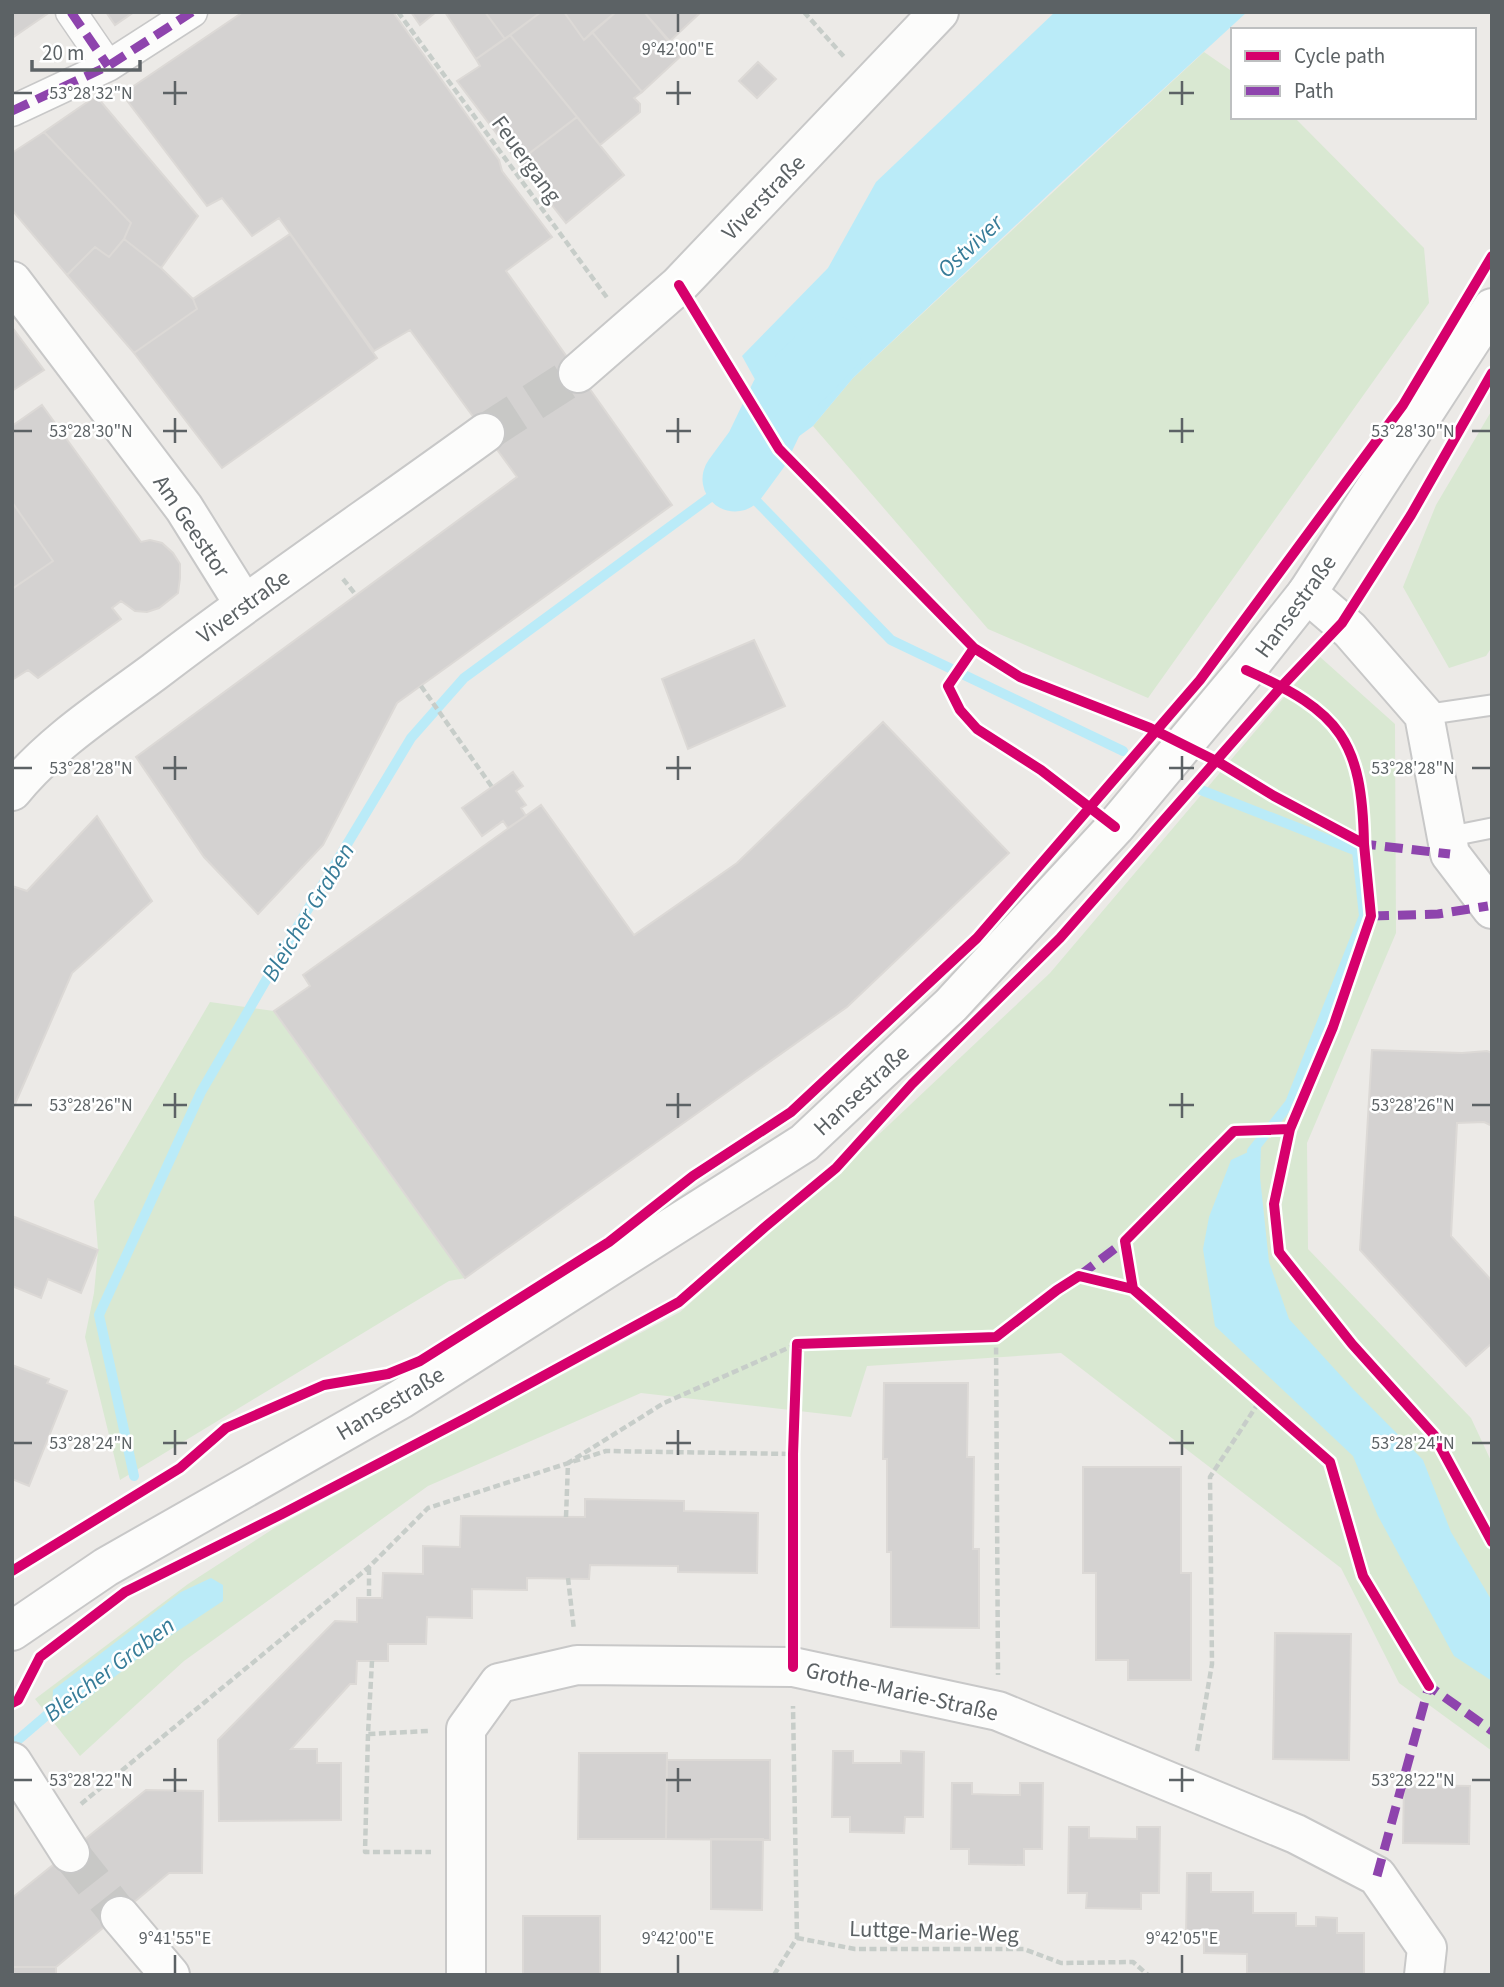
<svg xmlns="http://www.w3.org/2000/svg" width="1504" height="1987" font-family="'Source Sans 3',sans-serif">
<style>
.green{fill:#d9e8d2}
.water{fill:#baebf8}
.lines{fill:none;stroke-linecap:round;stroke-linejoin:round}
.stream{stroke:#baebf8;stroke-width:10}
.river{stroke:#baebf8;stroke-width:65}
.building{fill:#d4d2d1;stroke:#dcd9d6;stroke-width:2}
.minor-tunnel{stroke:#c8c8c6;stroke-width:38;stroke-dasharray:38 19;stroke-linecap:butt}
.service-casing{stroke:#c8c8c8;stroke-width:23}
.pedestrian-casing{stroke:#c8c8c8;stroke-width:33}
.minor-casing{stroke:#c8c8c8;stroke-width:42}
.tertiary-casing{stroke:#c8c8c8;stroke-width:42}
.path{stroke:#c7cdc9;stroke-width:4.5;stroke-dasharray:7 3.5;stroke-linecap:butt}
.service{stroke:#fcfcfb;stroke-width:19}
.pedestrian{stroke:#fcfcfb;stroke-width:30}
.minor{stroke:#fcfcfb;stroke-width:38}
.tertiary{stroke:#fcfcfb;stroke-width:38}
.quiet{stroke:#8e44ad;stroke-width:9;stroke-dasharray:18 9;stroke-linecap:butt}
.cycleway-casing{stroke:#fff;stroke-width:15}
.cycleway{stroke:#d6006c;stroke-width:10}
.ticks{fill:none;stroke:#5c6265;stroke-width:2.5}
.labels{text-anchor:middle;stroke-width:5;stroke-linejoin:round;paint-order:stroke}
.street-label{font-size:23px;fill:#5c6265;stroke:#fff}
.water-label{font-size:24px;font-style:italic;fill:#377c98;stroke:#fff}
.ticks-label{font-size:18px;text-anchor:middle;fill:#5c6265;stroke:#fff;stroke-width:5;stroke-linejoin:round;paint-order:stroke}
</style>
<rect width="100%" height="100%" fill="#eceae7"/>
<!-- green -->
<path class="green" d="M1204 52 1233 72V117H1294L1424 248 1429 303 1148 698 988 629 813 426 853 378Z
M1492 410V647L1486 656 1449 668 1403 587 1436 505Z
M1319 656 1395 724 1396 933 1307 1143 1308 1249 1471 1418 1492 1463V1751L1399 1683 1341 1568 1061 1353 867 1366 851 1417 641 1393 428 1486 184 1661 80 1756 35 1699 188 1584 276 1527 680 1312 840 1171 1050 973Z
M210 1002 274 1011 465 1278 449 1281 120 1480 85 1337 94 1293 98 1250 94 1201Z"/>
<!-- water -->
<path class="water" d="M1055 12H1247L1051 192 853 378 813 426 798 437 784 432 742 356 828 268 876 182Z
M1261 1146 1260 1177 1269 1262 1289 1319 1353 1389 1423 1460 1451 1532 1492 1601V1681L1454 1656 1378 1516 1353 1456 1215 1326 1203 1249 1209 1217 1231 1160Z
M211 1578 223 1585V1601L146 1652 64 1717 52 1710 53 1690 181 1592Z"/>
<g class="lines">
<!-- stream -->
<path class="stream" d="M1201 790 1357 851 1364 916 1290 1103 1252 1151V1164
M134 1476 99 1315 201 1092 290 939 411 738 464 678 735 479 891 640 1123 751
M12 1745 61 1703"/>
<!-- river -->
<path class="river" d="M735 479 757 449 783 395 830 347"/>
</g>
<!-- building -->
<path class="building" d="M12 12H50L12 38Z
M106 12H134L115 25Z
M243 12H393L499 160 502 171 552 237 506 271 672 505 397 703 323 845 258 914 204 857 136 757 517 477 410 330 374 351 279 218 252 236 222 198 207 206 122 94Z
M411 12H436L420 25Z
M445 12H485L505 39 476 59Z
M485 12H541L505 39Z
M541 12H564L584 40 592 32 642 92 634 98 640 104V112L600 145 510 35Z
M564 12H616L584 40Z
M616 12H644L682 55 642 92 592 32Z
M644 12H701L669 42Z
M510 35 577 117 518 162 457 81 480 66 476 59Z
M758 62 776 79 757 98 739 81Z
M96 96 198 216 161 268 124 239 131 223 44 132Z
M577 117 624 175 566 223 518 162Z
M44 132 131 223 124 239 109 257 95 247 67 275 12 210V153Z
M290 234 377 358 222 468 134 353 197 309 193 299Z
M124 239 161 268 193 299 197 309 134 353 67 275 95 247 109 257Z
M12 327 44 370 12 391Z
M42 405 141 542 150 540 162 543 173 553 180 564V578L178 593 159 608 147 612 135 611 121 601 112 608 121 619 38 678 28 670 12 680V589L53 561 12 502V426Z
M12 502 53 561 12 589Z
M754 640 785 706 688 749 662 679Z
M883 722 1009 853 847 1007 465 1278 274 1011 310 986 303 975 541 805 634 935 737 863Z
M513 772 523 786 516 791 526 805 521 808 526 816 508 828 503 821 482 836 462 808Z
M97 816 152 901 72 973 12 1111V886L27 891Z
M1372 1050 1462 1053 1487 1051 1492 1053V1126L1484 1122 1457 1123 1451 1236 1492 1281V1343L1466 1366 1360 1250Z
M12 1216 98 1250 81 1293 48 1279 41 1298 12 1286Z
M12 1365 49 1379 47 1383 67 1391 29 1486 12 1479Z
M884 1383H968L967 1457H974L973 1549H979V1628L891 1627V1552H887V1459H883Z
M1083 1467H1181V1573H1191V1680H1128V1660H1096V1573H1083Z
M585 1499 684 1501V1511L758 1513 757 1573 678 1572V1566L590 1565 589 1579 527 1578V1590L472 1589V1618L427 1617 426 1644H388V1661H357L356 1684H350L291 1749H317V1763H341V1820L219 1821 218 1740 335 1621 357 1622V1598H382L383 1573 423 1574V1546L460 1547 461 1516 585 1517Z
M1275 1633 1351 1634 1349 1760 1273 1759Z
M833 1751H853V1763H901V1751L924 1752 923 1817H905L904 1833 850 1832V1817H832Z
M579 1753H667L666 1839H578Z
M667 1760H770V1840L666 1839Z
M952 1783H972V1794L1004 1795H1020V1783H1043L1042 1849H1024V1865L969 1864V1849H951Z
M1404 1785 1470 1786 1469 1844 1403 1843Z
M146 1790 203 1791 202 1873H169L56 1967H12V1898Z
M1069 1827H1089V1838L1137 1839V1827H1160L1159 1893H1141V1909L1086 1908 1087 1893H1068Z
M711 1839H763L762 1910 711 1909Z
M1187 1873H1211V1892H1253V1913H1296V1926H1316V1917L1337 1918V1933H1364V1975L1247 1973V1954L1204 1953V1938H1186Z
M523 1916H600V1975H523Z
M12 1967H56V1975H12Z"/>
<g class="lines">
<!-- minor-tunnel -->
<path class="minor-tunnel" d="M485 433 578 373
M70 1853 120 1916"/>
<!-- service casing -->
<g class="service-casing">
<path id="service" d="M1424 715 1492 705
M1447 837 1492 828"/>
</g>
<!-- pedestrian casing -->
<g class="pedestrian-casing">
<path id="pedestrian" d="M71 12 108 66
M12 111 108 66 192 12"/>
</g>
<!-- minor casing -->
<g class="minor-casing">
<path id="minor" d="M12 281 184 508 244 604
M578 373 679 285 939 12
M1307 593 1350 630 1424 715 1450 854 1492 909
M12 791C51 743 104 709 154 672 262 589 375 513 485 433
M12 1762 70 1853
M120 1916 170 1975
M466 1975V1729L499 1683 577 1665 793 1667 998 1711 1296 1834 1377 1876 1427 1948 1424 1975"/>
</g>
<!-- tertiary casing -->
<g class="tertiary-casing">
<path id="tertiary" d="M12 1631 106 1567 401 1399 804 1143 951 1005 1115 827 1246 670 1307 593 1492 308"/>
</g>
<!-- path -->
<path class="path" d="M398 12 608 299
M804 12 846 59
M343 579 356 595
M421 686 492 787
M996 1337 998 1675
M566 1517 568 1463 664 1403 797 1344
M369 1568V1598
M568 1578 574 1630
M793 1631V1454L797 1344 996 1337 1057 1290 1079 1276 1133 1289 1330 1462 1363 1576 1429 1686
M372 1661 368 1734 428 1731
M368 1734 365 1852H431
M1197 1751 1212 1664 1210 1477 1259 1402
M81 1804 369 1567 428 1508 606 1451 793 1454
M797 1938 855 1949H1024L1061 1963 1133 1962 1148 1975
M774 1975 797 1938 793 1706"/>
<!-- service -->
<use href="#service" class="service"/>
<!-- pedestrian -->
<use href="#pedestrian" class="pedestrian"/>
<!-- minor -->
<use href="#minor" class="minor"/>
<!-- tertiary -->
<use href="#tertiary" class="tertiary"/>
<!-- quiet -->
<path class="quiet" d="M71 12 108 66
M12 111 108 66 192 12
M1364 838V844L1450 854
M1371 916 1438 914 1488 906
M1079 1276 1125 1241
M1377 1876 1429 1686 1492 1731"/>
<!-- cycleway casing -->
<g class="cycleway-casing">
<path id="cycleway" d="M679 285 779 449 974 648 1020 677 1150 728 1220 763 1274 796 1364 844 1371 916 1333 1027 1290 1129 1274 1204 1279 1252 1352 1344 1434 1435 1492 1542
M974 648 948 686 960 710 977 729 1041 770 1115 827
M1246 670C1341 712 1362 741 1364 844
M1133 1289 1125 1241 1234 1131 1290 1129
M12 1571 180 1468 226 1428 324 1385 388 1374 420 1361 609 1242 693 1176 791 1112 977 938 1200 680 1403 405 1492 256
M793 1667V1454L797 1344 996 1337 1057 1290 1079 1276 1133 1289 1330 1462 1363 1576 1429 1686
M12 1703 18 1700 40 1657 125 1592 282 1514 468 1417 679 1302 765 1227 836 1168 912 1084 1060 938 1281 687 1342 623 1411 515 1492 373"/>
</g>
<!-- cycleway -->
<use href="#cycleway" class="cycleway"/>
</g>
<!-- ticks -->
<path class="ticks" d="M678 14V32M175 81V105M678 81V105M1182 81V105M14 93H32M163 93H187M666 93H691M1169 93H1194M175 418V443M678 418V443M1182 418V443M14 431H32M163 431H187M666 431H691M1169 431H1194M1472 431H1490M175 756V780M678 756V780M1182 756V780M14 768H32M163 768H187M666 768H691M1169 768H1194M1472 768H1490M175 1093V1118M678 1093V1118M1182 1093V1118M14 1105H32M163 1105H187M666 1105H691M1169 1105H1194M1472 1105H1490M175 1430V1455M678 1430V1455M1182 1430V1455M14 1443H32M163 1443H187M666 1443H691M1169 1443H1194M1472 1443H1490M175 1768V1792M678 1768V1792M1182 1768V1792M14 1780H32M163 1780H187M666 1780H691M1169 1780H1194M1472 1780H1490M175 1955V1973M678 1955V1973M1182 1955V1973"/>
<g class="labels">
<!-- street labels -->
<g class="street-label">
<text transform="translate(527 159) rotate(54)" y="8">Feuergang</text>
<text transform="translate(763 197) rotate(-46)" y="8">Viverstraße</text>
<text transform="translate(192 526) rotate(56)" y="8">Am Geesttor</text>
<text transform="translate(243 606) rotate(-36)" y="8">Viverstraße</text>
<text transform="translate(1295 606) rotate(-54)" y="8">Hansestraße</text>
<text transform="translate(861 1090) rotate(-43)" y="8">Hansestraße</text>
<text transform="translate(390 1403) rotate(-31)" y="8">Hansestraße</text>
<text transform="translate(902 1691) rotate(13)" y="8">Grothe-Marie-Straße</text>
<text transform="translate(934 1931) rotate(2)" y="8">Luttge-Marie-Weg</text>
</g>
<!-- water labels -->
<g class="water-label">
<text transform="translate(970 246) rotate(-43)" y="8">Ostviver</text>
<text transform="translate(308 912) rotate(-59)" y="8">Bleicher Graben</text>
<text transform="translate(109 1669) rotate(-37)" y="8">Bleicher Graben</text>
</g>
</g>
<g class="ticks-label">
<text x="678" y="55">9°42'00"E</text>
<text x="91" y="99">53°28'32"N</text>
<text x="91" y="437">53°28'30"N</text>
<text x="1413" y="437">53°28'30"N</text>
<text x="91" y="774">53°28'28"N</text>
<text x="1413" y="774">53°28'28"N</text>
<text x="91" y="1111">53°28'26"N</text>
<text x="1413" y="1111">53°28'26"N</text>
<text x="91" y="1449">53°28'24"N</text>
<text x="1413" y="1449">53°28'24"N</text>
<text x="91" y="1786">53°28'22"N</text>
<text x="1413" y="1786">53°28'22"N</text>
<text x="175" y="1944">9°41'55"E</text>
<text x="678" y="1944">9°42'00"E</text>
<text x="1182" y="1944">9°42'05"E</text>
</g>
<!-- border -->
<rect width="1504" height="1987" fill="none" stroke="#5c6265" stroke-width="28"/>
<!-- legend -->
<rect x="1231" y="28" width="245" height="91" fill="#ffffff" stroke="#bec0c1" stroke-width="2"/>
<rect x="1245" y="51" width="35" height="10" fill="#d6006c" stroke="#bec0c1" stroke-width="2"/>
<text x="1294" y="63" font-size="21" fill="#5c6265">Cycle path</text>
<rect x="1245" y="86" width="35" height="10" fill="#8e44ad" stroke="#bec0c1" stroke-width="2"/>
<text x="1294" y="98" font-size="21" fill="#5c6265">Path</text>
<!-- scale -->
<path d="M32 60v10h108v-10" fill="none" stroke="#5c6265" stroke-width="3.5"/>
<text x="42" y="60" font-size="21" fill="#5c6265" stroke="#ffffff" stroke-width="5" paint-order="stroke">20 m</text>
</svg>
